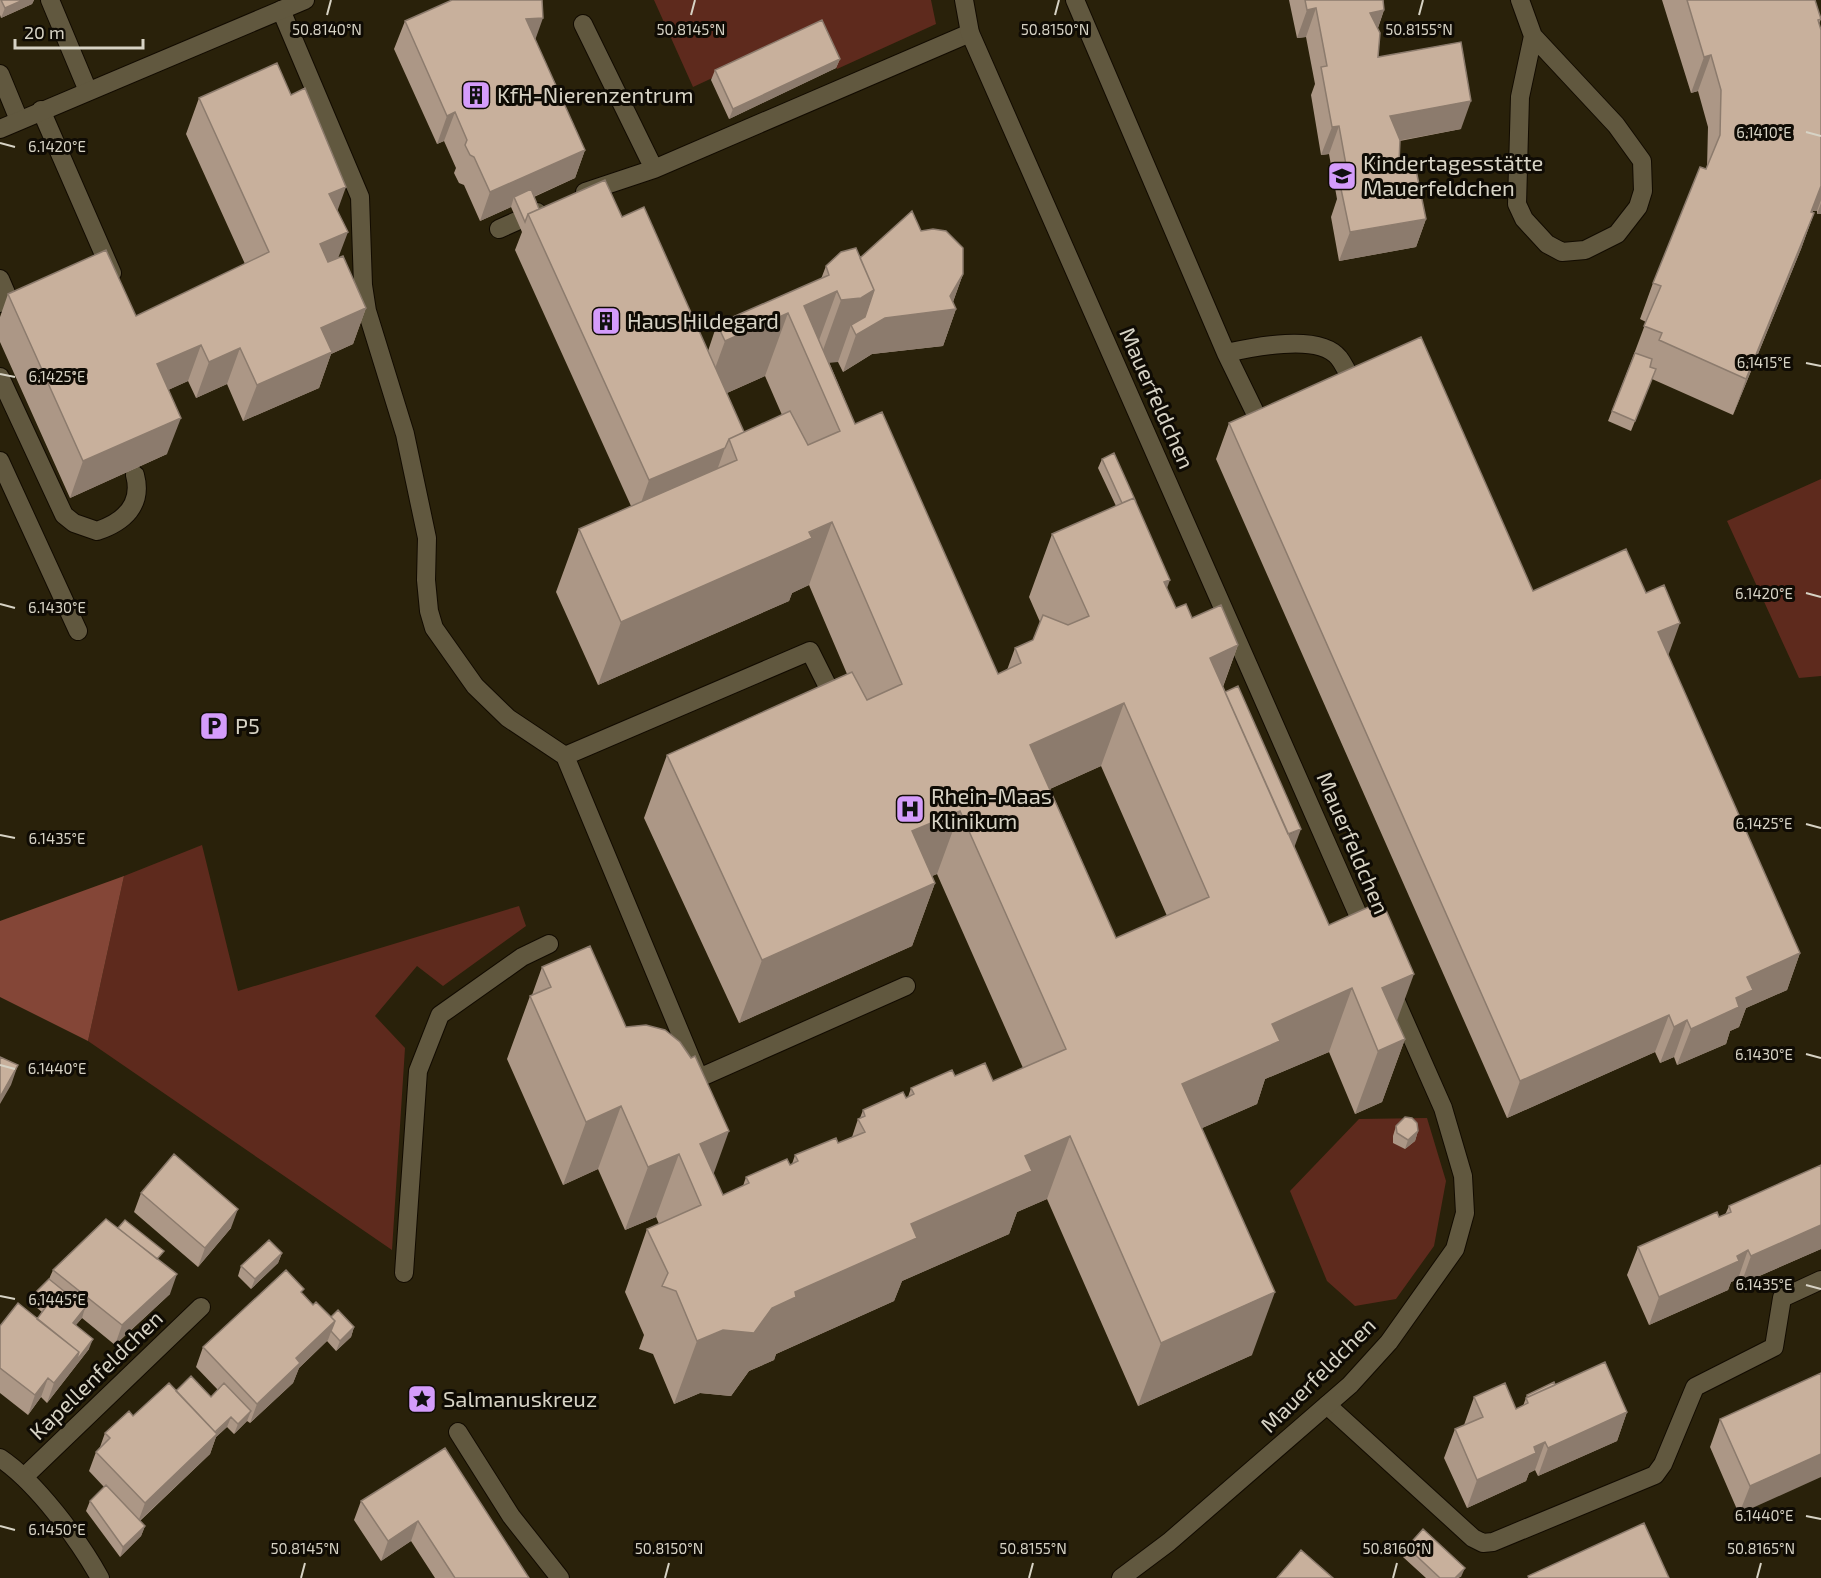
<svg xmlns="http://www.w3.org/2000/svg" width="1821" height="1578" font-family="'Exo 2',sans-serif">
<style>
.green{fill:#5e2a1d}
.forest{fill:#844637}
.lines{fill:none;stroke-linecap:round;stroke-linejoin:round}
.lane-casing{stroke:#120b00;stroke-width:20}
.street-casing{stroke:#120b00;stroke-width:20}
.lane{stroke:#61583f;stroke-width:18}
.street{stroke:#61583f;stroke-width:18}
.wall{fill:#ac9786;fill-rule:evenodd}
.shaded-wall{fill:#8c7b6d}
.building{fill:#c8b09c;stroke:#8c7b6d;stroke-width:1.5;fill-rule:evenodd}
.ticks{fill:none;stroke:#d7d3c5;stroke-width:2}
.labels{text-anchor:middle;stroke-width:6;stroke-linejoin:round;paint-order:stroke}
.poi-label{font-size:22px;fill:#d7d3c5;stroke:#0f0b04;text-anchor:start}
.street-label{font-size:22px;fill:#d7d3c5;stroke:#0f0b04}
.ticks-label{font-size:15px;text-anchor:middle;fill:#d7d3c5;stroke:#0f0b04;stroke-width:6;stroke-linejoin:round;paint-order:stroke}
</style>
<rect width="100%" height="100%" fill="#29210a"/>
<!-- green -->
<path class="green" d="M654 0H931L936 24 837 69 818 29 693 87Z
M1821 479V676L1799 678 1727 521Z
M202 845 238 991 519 906 526 926 443 986 417 966 375 1016 405 1048 392 1250 88 1041 124 876Z
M1427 1118 1446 1181 1434 1246 1396 1299 1355 1306 1327 1281 1290 1191 1359 1119Z"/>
<!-- forest -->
<path class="forest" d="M124 876 88 1041 0 997V921Z"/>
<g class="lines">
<!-- lane casing -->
<g class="lane-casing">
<path id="lane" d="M50 0 88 91
M1075 0 1226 353 1265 433
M1520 0 1533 36 1616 125 1642 161 1643 191 1638 207 1617 234 1585 250 1562 252 1547 244 1524 219 1517 204 1520 97 1533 36
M281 10 360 197 363 285 367 311 405 434 427 538 426 580 429 611 434 628 475 686 508 718 565 756 699 1078 906 986
M583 24 654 169 970 33
M0 74 19 120
M41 110 112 273
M585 192 654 169
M499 229 537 212
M0 279 6 293V301L0 303
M1226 353C1253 347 1320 333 1339 358 1346 367 1351 380 1356 391
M0 377 64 515 74 523 97 531C124 522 143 505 135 475
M0 461 78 631
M565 756 810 651 836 703
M404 1273 418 1071 440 1015 522 957 549 944
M1327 1405 1473 1538 1483 1543 1493 1542 1655 1475 1663 1464 1695 1387 1774 1347 1782 1298 1821 1280
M24 1477 201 1307"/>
</g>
<!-- street casing -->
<g class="street-casing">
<path id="street" d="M964 0 970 33 1367 935
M0 129 305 0
M458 1432 511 1516 560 1578
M0 1458C36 1482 79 1540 100 1578
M1121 1578 1169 1542 1350 1385 1389 1342 1455 1249 1465 1213 1463 1176 1443 1108 1390 988"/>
</g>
<!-- lane -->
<use href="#lane" class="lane"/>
<!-- street -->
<use href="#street" class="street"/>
</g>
<!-- wall -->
<path class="wall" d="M0 0H34L32 4 1 18 0 15Z
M1289 0H1383L1384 10 1378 28V57L1461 129 1400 141 1399 163 1426 219 1416 247 1339 261 1331 217 1337 199 1329 154 1321 155 1311 95 1315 84 1306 37 1297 38Z
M1662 0H1815L1821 19 1819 24 1821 30V214H1817V211H1813L1812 212 1814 213 1801 249 1733 415 1652 379 1631 431 1608 421 1631 362 1646 322 1640 319 1653 283 1707 168 1708 127 1698 91 1691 93Z
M405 21 535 39 585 150 575 178 534 197 539 209 622 217 708 351 717 324 821 279 826 266 860 258 921 231 963 274 953 302 956 309 943 346 872 354 843 372 838 362H829L855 424 998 674 1007 670 1015 648 1033 640 1040 622 1029 597 1052 534 1116 506 1098 468 1102 459 1176 608 1238 645 1223 687 1329 925 1397 1021 1405 1039 1382 1102 1355 1114 1329 1052 1265 1079 1257 1104 1202 1128 1252 1355 1138 1406 1047 1199 1017 1212 1009 1234 902 1281 894 1301 776 1354 774 1360 749 1371 731 1396 700 1393 674 1404 653 1354 639 1349 644 1335 625 1292 647 1229 659 1224 656 1217 625 1230 598 1169 563 1185 507 1059 530 996 532 995 542 967 626 1027 713 1174 723 1195 743 1186 746 1177 790 1165 792 1164 795 1155 838 1143 852 1137 858 1119 860 1118 863 1110 908 1097 911 1088 955 1076 993 1081 1023 1068 937 874 932 876 935 883 912 946 739 1023 644 818 667 755 847 674 809 585 792 593 789 601 598 685 556 592 579 529 631 506 515 250 522 232 511 207 480 221 464 185 459 183 454 173 456 168 444 141 437 144 394 49ZM765 376 782 415 744 432 727 393ZM1101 766 1167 916 1116 938 1050 789Z
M840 59 836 68 729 119 711 80 715 70Z
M199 98 337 211 338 258 366 308 353 344 331 354 319 388 243 421 227 384 196 398 188 381 168 390 167 454 70 498 0 342V317L8 294 136 316 245 264 186 134Z
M1229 423 1533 591 1668 655 1800 953 1787 990 1746 1008 1739 1027 1730 1031 1726 1044 1677 1065 1674 1057 1660 1063 1655 1052 1507 1118 1216 459Z
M1396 1126 1418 1131 1415 1141 1405 1149 1393 1143V1136Z
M1821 1165V1249L1741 1284 1738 1279 1731 1282 1728 1290 1649 1325 1627 1275 1638 1247 1725 1215 1729 1206Z
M141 1193 231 1228 198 1267 134 1212Z
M282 1253 278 1263 251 1289 238 1276 241 1266Z
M53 1270 170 1294 115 1345 82 1318 75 1326 89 1349 47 1403 41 1397 28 1415 0 1393V1326L37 1319 42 1312 31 1303 35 1293 49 1279Z
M302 1293 313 1305 331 1317 354 1327 351 1337 336 1351 327 1341 299 1368 293 1383 250 1423 247 1421 234 1434 227 1427 216 1437 210 1454 140 1521 145 1526 141 1536 120 1557 86 1511 90 1501 104 1487 89 1471 96 1452 100 1447 105 1433 176 1391 211 1397 218 1390 196 1367 203 1347Z
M1821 1373 1739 1514 1710 1447 1720 1419Z
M1555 1385 1627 1412 1617 1441 1538 1476 1535 1470 1529 1473 1526 1481 1467 1508 1444 1458 1455 1429 1464 1425 1474 1397 1516 1409 1523 1406 1527 1395Z
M445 1448 529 1578H435L411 1541 381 1561 354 1520 361 1501Z
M1407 1547 1460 1578H1426L1403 1557Z"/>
<!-- shaded-wall -->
<path class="shaded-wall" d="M23 0H34L32 4 1 18 5 8Z
M1316 8 1306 37 1297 38 1307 10Z
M1384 10 1374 39 1370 13Z
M543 18 533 46 526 19Z
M1711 55 1698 91 1691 93 1704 57Z
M840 59 836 68 729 119 733 109Z
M1471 101 1461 129 1380 144 1390 116Z
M455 112 444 141 437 144 447 116Z
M1339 126 1329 154 1321 155 1332 127Z
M585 150 575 178 517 204 514 197 511 207 480 221 490 192Z
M1821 186V200L1817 211H1813L1797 248Z
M346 187 333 223 329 194Z
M1821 203V214H1817Z
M1814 213 1801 249 1733 415 1746 379Z
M1426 219 1416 247 1339 261 1350 232Z
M348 232 334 269 307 281 320 244Z
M963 274 950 310 956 309 943 346 872 354 843 372 856 335 851 325 838 362 818 364 841 300 874 290 885 318 950 296Z
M837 291 814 354 804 306Z
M366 308 353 344 331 354 319 388 243 421 257 385 321 328Z
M788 313 765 376 702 404 725 341Z
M201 345 188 381 144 401 157 364Z
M240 348 227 384 196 398 209 362Z
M181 418 167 454 70 498 83 461Z
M725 448 712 484 636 517 649 480Z
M832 522 809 585 792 593 789 601 598 685 621 622Z
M1170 580 1147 643 1164 582Z
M1680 623 1667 659 1658 632Z
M1238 645 1215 708 1210 658Z
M1124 703 1101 766 1007 808 1030 745Z
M960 811 937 874 889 894 912 831Z
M1301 829 1294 848 1263 846Z
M935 883 912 946 739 1023 762 960Z
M1800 953 1787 990 1746 1008 1739 1027 1730 1031 1726 1044 1677 1065 1691 1029 1736 998 1747 977Z
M1414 974 1391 1037 1382 988Z
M1352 988 1329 1052 1265 1079 1257 1104 1159 1147 1182 1084 1272 1024Z
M1669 1015 1655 1052 1507 1118 1520 1081Z
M1687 1020 1674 1057 1660 1063 1674 1027Z
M1405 1039 1382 1102 1355 1114 1378 1051Z
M18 1065 11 1085 0 1104V1097Z
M621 1106 598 1169 563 1185 586 1122Z
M729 1131 706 1195 700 1144Z
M1418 1131 1415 1141 1405 1149 1408 1140Z
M1070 1136 1047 1199 1017 1212 1009 1234 902 1281 894 1301 776 1354 774 1360 749 1371 731 1396 700 1393 674 1404 697 1341 772 1308 795 1292 1025 1156Z
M679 1154 656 1217 625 1230 648 1167Z
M238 1209 231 1228 198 1267 205 1248Z
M1821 1225V1249L1741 1284 1751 1256Z
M1748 1250 1738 1279 1731 1282 1728 1290 1649 1325 1659 1297Z
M282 1253 278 1263 251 1289 255 1279Z
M177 1274 170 1294 115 1345 122 1325Z
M1275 1292 1252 1355 1138 1406 1161 1343Z
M85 1308 82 1318 69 1333 73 1323Z
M335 1321 328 1340 299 1368 293 1383 250 1423 257 1404 296 1358Z
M354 1327 351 1337 336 1351 340 1341Z
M93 1339 89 1349 47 1403 54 1383 79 1352Z
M48 1378 41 1397 28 1415 35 1395Z
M251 1411 247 1421 234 1434 238 1424Z
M1627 1412 1617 1441 1538 1476 1548 1448Z
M231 1417 227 1427 216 1437 210 1454 138 1522 145 1503Z
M1545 1442 1535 1470 1529 1473 1526 1481 1467 1508 1477 1480 1534 1447Z
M1821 1454V1477L1739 1514 1750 1486Z
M418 1521 411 1541 381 1561 388 1541Z
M145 1526 141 1536 120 1557 123 1547Z
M1465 1568 1461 1577 1455 1578Z"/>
<!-- building -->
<path class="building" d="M1 0H23L5 8Z
M452 0H542L543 18 526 19 585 150 490 192 474 157 470 155 465 145 467 140 455 112 447 116 405 21Z
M1305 0H1383L1384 10 1370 13 1380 33 1378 57 1461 42 1471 101 1390 116 1400 140 1399 163 1414 160 1426 219 1350 232 1341 189 1350 187 1339 126 1332 127 1321 67 1327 66 1316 8 1307 10Z
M1687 0H1815L1821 19 1818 20 1821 30V186L1811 212 1814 213 1746 379 1659 340 1662 333 1644 326 1661 286 1653 283 1700 167 1706 169 1720 135 1721 90 1711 55 1704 57Z
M822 20 840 59 733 109 715 70Z
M277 63 291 95 305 88 346 187 329 194 348 232 320 244 328 262 343 256 366 308 321 328 332 352 257 385 240 348 209 362 201 345 157 364 181 418 83 461 8 294 106 250 136 316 269 252 199 98Z
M605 180 622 217 644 207 744 432 729 439 725 448 649 480 528 214Z
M531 189 539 209 528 214 525 222 514 197Z
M912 211 921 231 933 229 946 231 963 248V274L950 296 956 309 885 318 856 335 851 325 865 317 874 290 860 258Z
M856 248 874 290 861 298 841 300 837 291 804 306 855 424 882 412 998 674 1021 663 1015 648 1033 640 1043 615 1068 625 1089 616 1052 534 1134 498 1170 580 1164 582 1176 608 1186 604 1192 618 1221 605 1238 645 1210 658 1329 925 1382 901 1414 974 1382 988 1405 1039 1378 1051 1352 988 1272 1024 1280 1041 1182 1084 1275 1292 1161 1343 1070 1136 1025 1156 1032 1171 911 1224 917 1238 795 1292 796 1297 772 1308 754 1333 723 1330 697 1341 676 1291 662 1286 668 1273 647 1229 701 1205 679 1154 648 1167 621 1106 586 1122 530 996 551 987 542 967 590 946 626 1027 646 1025 665 1030 680 1042 691 1058 695 1056 729 1131 700 1144 723 1195 749 1183 746 1177 787 1159 790 1165 798 1161 795 1155 836 1138 838 1143 865 1132 858 1119 865 1116 863 1110 903 1092 906 1098 914 1094 911 1088 952 1070 955 1076 985 1063 993 1081 1066 1049 960 811 912 831 935 883 762 960 667 755 852 672 867 700 902 684 832 522 809 532 812 538 621 622 579 529 737 460 729 439 790 411 808 445 840 431 788 313 725 341 717 324 829 275 826 266 841 252ZM1124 703 1209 897 1116 938 1030 745Z
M1421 337 1533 591 1626 549 1646 593 1664 585 1680 623 1658 632 1800 953 1747 977 1753 990 1736 998 1739 1007 1691 1029 1687 1020 1674 1027 1669 1015 1520 1081 1229 423Z
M1635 353 1652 359 1650 367 1656 369 1635 421 1612 411Z
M1114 453 1136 502 1134 498 1122 503 1102 459Z
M1238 686 1301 829 1288 834 1225 692Z
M0 1057 18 1065 0 1097Z
M1405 1117 1412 1118 1417 1123 1418 1131 1408 1140 1397 1133 1396 1126Z
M174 1154 238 1209 205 1248 141 1193Z
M1821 1165V1225L1751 1256 1748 1250 1737 1256 1739 1261 1659 1297 1638 1247 1717 1212 1719 1217 1731 1212 1729 1206Z
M106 1219 177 1274 122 1325 53 1270Z
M125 1220 164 1251 157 1259 118 1228Z
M269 1240 282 1253 255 1279 241 1266Z
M286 1270 304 1289 301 1292 313 1305 316 1302 335 1321 296 1358 300 1363 257 1404 203 1347Z
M49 1279 85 1308 73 1323 93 1339 76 1361 79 1352 37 1319 48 1304 35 1293Z
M18 1303 79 1352 54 1383 48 1378 35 1395 0 1368V1326Z
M338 1310 354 1327 340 1341 331 1331 335 1321 331 1317Z
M1605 1362 1627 1412 1548 1448 1545 1442 1534 1447 1536 1453 1477 1480 1455 1429 1483 1417 1474 1397 1505 1383 1516 1409 1528 1403 1526 1398Z
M1821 1373V1454L1750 1486 1720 1419Z
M191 1376 211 1397 224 1383 251 1411 238 1424 231 1417 215 1432 176 1391Z
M1554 1382 1555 1385 1528 1397 1527 1395Z
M169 1383 217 1434 145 1503 96 1452 110 1438 105 1433 129 1411 133 1416Z
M445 1448 529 1578H455L418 1521 388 1541 361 1501Z
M106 1485 145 1526 123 1547 90 1501Z
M1644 1523 1669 1578H1529L1528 1576Z
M1423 1529 1465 1568 1455 1578H1440L1407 1547Z
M1301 1550 1333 1578H1277Z"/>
<!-- ticks -->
<path class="ticks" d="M327 15 331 0M691 15 695 0M1055 15 1059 0M1419 15 1423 0M1806 132 1821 136M0 143 15 147M1806 363 1821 366M0 374 15 377M1806 593 1821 597M0 604 15 608M1806 824 1821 828M0 835 15 838M1806 1054 1821 1058M0 1065 15 1069M1806 1285 1821 1289M0 1296 15 1299M1806 1516 1821 1519M0 1526 15 1530M301 1578 305 1563M665 1578 669 1563M1029 1578 1033 1563M1393 1578 1397 1563M1757 1578 1761 1563"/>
<!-- icons -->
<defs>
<g id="building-square" transform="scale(1.5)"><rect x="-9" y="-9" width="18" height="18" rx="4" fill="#d49cfb" stroke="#0f0b04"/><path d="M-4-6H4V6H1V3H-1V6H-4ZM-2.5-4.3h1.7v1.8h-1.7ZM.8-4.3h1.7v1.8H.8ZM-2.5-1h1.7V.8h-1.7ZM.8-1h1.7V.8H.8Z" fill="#111"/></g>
<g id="school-square" transform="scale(1.5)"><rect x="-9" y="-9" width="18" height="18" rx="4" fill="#d49cfb" stroke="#0f0b04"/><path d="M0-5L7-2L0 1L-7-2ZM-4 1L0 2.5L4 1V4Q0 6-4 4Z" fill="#111"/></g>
<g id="parking-square" transform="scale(1.5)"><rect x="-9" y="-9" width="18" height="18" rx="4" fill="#d49cfb" stroke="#0f0b04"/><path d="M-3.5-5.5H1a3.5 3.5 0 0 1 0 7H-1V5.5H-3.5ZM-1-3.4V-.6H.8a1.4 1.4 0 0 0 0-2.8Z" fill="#111"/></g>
<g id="hospital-square" transform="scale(1.5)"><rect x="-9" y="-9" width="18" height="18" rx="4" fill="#d49cfb" stroke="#0f0b04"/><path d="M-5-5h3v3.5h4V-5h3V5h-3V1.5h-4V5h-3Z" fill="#111"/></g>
<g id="sight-square" transform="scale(1.5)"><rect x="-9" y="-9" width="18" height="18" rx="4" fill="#d49cfb" stroke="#0f0b04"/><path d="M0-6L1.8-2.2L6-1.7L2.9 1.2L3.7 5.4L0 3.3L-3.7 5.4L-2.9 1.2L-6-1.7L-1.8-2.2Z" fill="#111"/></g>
</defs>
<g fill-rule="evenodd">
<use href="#building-square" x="476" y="95"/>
<use href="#school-square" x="1342" y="176"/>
<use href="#building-square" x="606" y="321"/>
<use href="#parking-square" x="214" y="726"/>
<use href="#hospital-square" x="910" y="809"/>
<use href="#sight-square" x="422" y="1399"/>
</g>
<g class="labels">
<!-- poi labels -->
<g class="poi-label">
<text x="497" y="103">KfH-Nierenzentrum</text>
<text x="1363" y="171">Kindertagesstätte<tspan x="1363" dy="25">Mauerfeldchen</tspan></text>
<text x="627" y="329">Haus Hildegard</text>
<text x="235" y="734">P5</text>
<text x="931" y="804">Rhein-Maas<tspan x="931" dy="25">Klinikum</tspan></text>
<text x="443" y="1407">Salmanuskreuz</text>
</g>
<!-- street labels -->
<g class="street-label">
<text transform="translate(1157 398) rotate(66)" y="8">Mauerfeldchen</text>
<text transform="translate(1353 843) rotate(67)" y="8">Mauerfeldchen</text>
<text transform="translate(96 1375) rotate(-44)" y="8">Kapellenfeldchen</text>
<text transform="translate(1318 1375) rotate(-45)" y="8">Mauerfeldchen</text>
</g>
</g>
<g class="ticks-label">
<text x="327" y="35">50.8140°N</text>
<text x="691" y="35">50.8145°N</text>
<text x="1055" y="35">50.8150°N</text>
<text x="1419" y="35">50.8155°N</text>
<text x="1764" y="138">6.1410°E</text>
<text x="57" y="152">6.1420°E</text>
<text x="1764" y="368">6.1415°E</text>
<text x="57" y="382">6.1425°E</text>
<text x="1764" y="599">6.1420°E</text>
<text x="57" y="613">6.1430°E</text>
<text x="1764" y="829">6.1425°E</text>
<text x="57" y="844">6.1435°E</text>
<text x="1764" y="1060">6.1430°E</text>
<text x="57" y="1074">6.1440°E</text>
<text x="1764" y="1290">6.1435°E</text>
<text x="57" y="1305">6.1445°E</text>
<text x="1764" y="1521">6.1440°E</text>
<text x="57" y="1535">6.1450°E</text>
<text x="305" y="1554">50.8145°N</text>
<text x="669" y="1554">50.8150°N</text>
<text x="1033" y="1554">50.8155°N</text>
<text x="1397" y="1554">50.8160°N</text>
<text x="1761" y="1554">50.8165°N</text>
</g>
<!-- scale -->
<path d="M15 39v9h128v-9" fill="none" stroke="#d7d3c5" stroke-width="3"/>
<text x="24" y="39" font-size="18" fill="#d7d3c5" stroke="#0f0b04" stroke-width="4.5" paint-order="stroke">20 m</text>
</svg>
